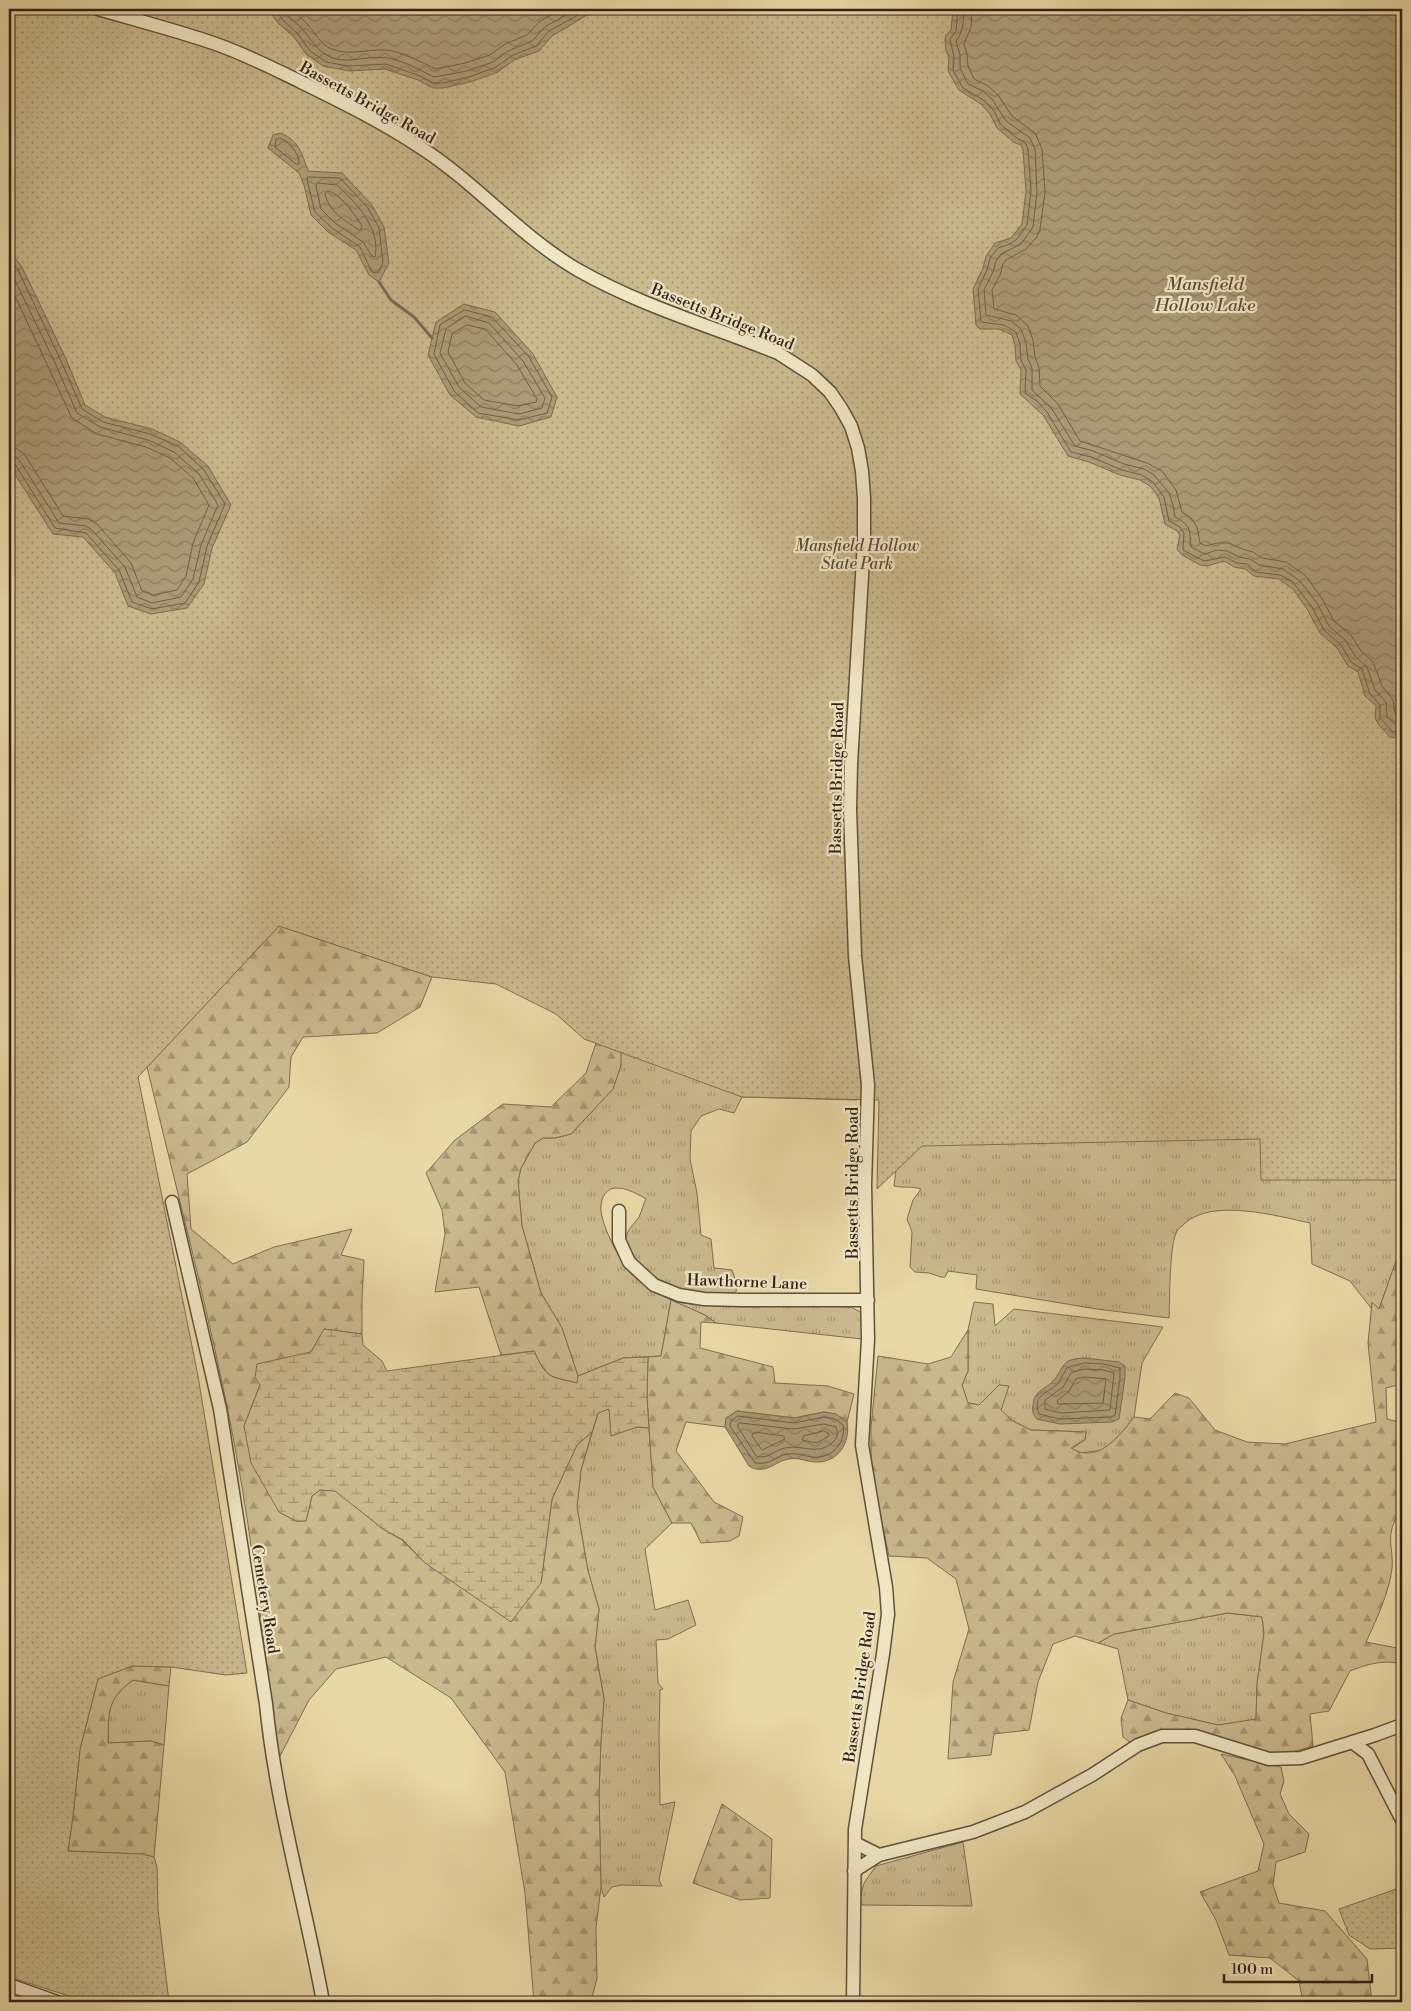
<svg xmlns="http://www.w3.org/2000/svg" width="1411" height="2011" font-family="'Libre Bodoni',serif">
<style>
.grass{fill:url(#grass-tufts);stroke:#7e6e53}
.forest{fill:url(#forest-firs);stroke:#7e6e53}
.wetland{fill:url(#wetland-marsh);stroke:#7e6e53}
.park{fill:url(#park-dots);stroke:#7e6e53}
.water{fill:url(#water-waves);stroke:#7a6a50}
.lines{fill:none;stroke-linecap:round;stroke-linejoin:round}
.shore{stroke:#6e5e47;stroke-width:1}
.stream{stroke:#7a6a50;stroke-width:3}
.minor-casing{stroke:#60503c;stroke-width:15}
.minor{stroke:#f0e6c4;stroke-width:12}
.labels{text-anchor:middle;stroke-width:4.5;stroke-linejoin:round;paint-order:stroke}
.street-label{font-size:16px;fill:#332219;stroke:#f0e6c4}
.park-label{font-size:16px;font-style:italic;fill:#584836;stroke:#f0e6c4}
.water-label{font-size:18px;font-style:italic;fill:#5d4c39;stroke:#f0e6c4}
</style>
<defs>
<pattern id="grass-tufts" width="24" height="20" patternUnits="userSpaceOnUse" patternTransform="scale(1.25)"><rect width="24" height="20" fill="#c9b98d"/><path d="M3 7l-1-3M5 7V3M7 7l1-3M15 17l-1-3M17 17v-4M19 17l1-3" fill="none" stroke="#a49672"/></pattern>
<pattern id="forest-firs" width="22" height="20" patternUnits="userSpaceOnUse" patternTransform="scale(1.25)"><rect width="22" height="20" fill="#c9b98d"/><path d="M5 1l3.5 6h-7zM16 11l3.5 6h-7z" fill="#a49672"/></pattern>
<pattern id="wetland-marsh" width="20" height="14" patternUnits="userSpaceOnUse" patternTransform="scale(1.25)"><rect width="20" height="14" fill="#c9b98d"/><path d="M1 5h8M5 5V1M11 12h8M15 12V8" fill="none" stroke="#a49672"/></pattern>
<pattern id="park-dots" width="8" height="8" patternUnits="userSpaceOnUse" patternTransform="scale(1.25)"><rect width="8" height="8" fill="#c9b98d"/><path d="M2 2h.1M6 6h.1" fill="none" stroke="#a49672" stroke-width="1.8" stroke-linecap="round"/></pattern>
<pattern id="water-waves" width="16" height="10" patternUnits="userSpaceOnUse" patternTransform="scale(1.25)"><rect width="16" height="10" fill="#aa9a75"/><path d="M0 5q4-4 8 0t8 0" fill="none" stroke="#8b7d5f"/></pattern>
</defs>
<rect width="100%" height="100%" fill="#e8d8a5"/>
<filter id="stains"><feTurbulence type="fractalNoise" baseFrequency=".004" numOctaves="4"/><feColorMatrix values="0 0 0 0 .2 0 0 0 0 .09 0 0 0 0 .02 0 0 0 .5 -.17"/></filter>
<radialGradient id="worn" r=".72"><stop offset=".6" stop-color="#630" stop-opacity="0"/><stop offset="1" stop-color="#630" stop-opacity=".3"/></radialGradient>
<!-- grass -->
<path class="grass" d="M833 515 839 517 851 527C844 643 835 758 839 874 842 950 855 1024 857 1100L742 1097 734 1113 719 1109 701 1116 691 1131 690 1159 697 1193 701 1235 711 1239 714 1268 732 1270 737 1284 736 1292C725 1295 689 1294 679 1290 662 1284 625 1259 626 1240 626 1229 634 1225 639 1217 642 1211 643 1204 646 1199 631 1190 605 1177 601 1205 599 1220 616 1252 624 1265 634 1280 653 1291 669 1299 680 1304 695 1304 707 1305 755 1310 803 1303 851 1307L862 1313V1339L716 1323 705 1315 671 1300 661 1356 623 1358 578 1376 562 1328 541 1293 522 1226 518 1181 521 1168 535 1143 543 1138H555L571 1134 613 1089 621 1065 620 1052 624 1048 631 1047 637 1051 658 1056 680 1041 704 1033 710 1026V1023L684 998 673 992 605 979 586 981 583 980 572 963 566 962 557 966C541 961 532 968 517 966 509 965 509 958 503 954 495 950 483 952 475 950L464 935 440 915 424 892 410 875 394 843 390 837 346 809 295 799 245 802 232 806 220 814 181 827 176 831 168 842 162 854 141 939 103 1039 92 1085 67 1147C60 1158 48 1158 41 1168 31 1180 37 1186 32 1194H21L9 1188V1105L17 1096 45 1048 55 1002 48 972 55 939 53 924 54 902 67 855 98 804 111 787 141 768 158 754 211 730C227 727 231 745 246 748 260 750 275 745 288 744 296 743 303 745 311 743 315 742 318 741 321 738 328 730 325 718 335 713 349 706 368 720 375 700 383 679 370 657 372 636 374 625 385 617 396 616 420 615 439 634 462 634 472 633 482 629 492 629 514 629 535 634 557 633 564 633 573 631 579 635 587 641 582 655 584 664 600 668 640 675 655 665 669 656 658 626 678 620 693 615 710 630 726 628 749 624 744 608 755 601 765 595 777 604 788 602 799 586 798 573 788 557L789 550C800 541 820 519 833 515Z
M886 1082 1402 1106 1401 1247 1379 1309 1372 1303 1371 1308 1350 1281 1312 1264 1310 1223C1277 1216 1214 1198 1185 1223 1183 1226 1178 1228 1177 1231 1169 1245 1170 1300 1169 1318L1097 1309 976 1289 977 1275 948 1271 945 1277H941L929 1273 915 1272 910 1267 912 1232 907 1219 913 1200 921 1189C912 1186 903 1188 894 1186L898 1153Z
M974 1302 993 1304 995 1326 1014 1309 1163 1327 1142 1363 1134 1417 1121 1434 1103 1450 1080 1453 1071 1449 1085 1440 1086 1432 1031 1430 1013 1421 1000 1410 1008 1386 999 1385 979 1405 968 1403 962 1385 968 1371V1330Z
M609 1408 612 1435 637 1427 649 1428 653 1487 672 1523 645 1549 655 1610 688 1600 696 1625 668 1639 656 1640 658 1683 663 1689 660 1690 659 1736 660 1805 675 1802 659 1880 662 1886 622 1885 612 1887 604 1897 601 1887 599 1793 601 1740 604 1699 595 1647 599 1609 588 1571 577 1507 581 1470 598 1413Z
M1228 1613 1262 1617 1264 1633 1257 1684 1256 1720 1218 1725 1166 1713 1128 1700 1118 1649 1098 1643 1114 1634Z
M133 1680 169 1686 164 1745 151 1741 108 1743C109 1712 106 1700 133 1680Z
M963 1842 972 1906 862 1905 860 1898 864 1883 876 1866Z"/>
<!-- forest -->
<path class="forest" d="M279 926 432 977 420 1007 377 1033 303 1037 291 1057 289 1087 247 1142 187 1174 191 1229 233 1264 274 1247 352 1229 341 1255 364 1260 362 1301V1334L324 1329 311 1352 260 1385 244 1426 279 1512 296 1521H306L312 1496 320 1490H335L383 1529 402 1540 425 1563 541 1583 552 1499 577 1445 592 1432 581 1470 577 1507 588 1571 599 1609 595 1647 604 1699 601 1740 599 1793 601 1887 596 1928 597 1978 591 2002H534L525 1893 505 1772 451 1698 386 1657 336 1669 309 1700 278 1760C265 1654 254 1547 234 1442 210 1316 177 1192 147 1067Z
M596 1043 621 1051V1065L613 1089 571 1134 555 1138H543L535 1143 521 1168 518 1181 522 1226 541 1293 562 1328 578 1376V1383C548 1376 547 1379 534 1351L501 1355 479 1287 435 1292 445 1234 442 1210 426 1173 455 1140 503 1104 551 1107 586 1073Z
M1401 1247 1402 1248V1384L1386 1388 1387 1419 1402 1423V1516L1397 1517C1385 1537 1394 1549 1392 1569 1389 1592 1376 1621 1366 1642L1402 1649V1665C1387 1658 1365 1665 1350 1671L1329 1711 1310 1714 1313 1746 1292 1752 1272 1753 1220 1739 1178 1732H1153L1131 1743 1123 1737 1121 1718 1128 1700 1166 1713 1218 1725 1256 1719 1257 1684 1264 1633 1262 1617 1228 1613 1114 1634 1098 1643 1075 1636 1053 1644 1038 1682 1029 1730 994 1734 991 1755 948 1759 953 1682 969 1629 956 1579 927 1558 889 1556 871 1470V1427L878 1356 928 1364 951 1357 968 1330V1371L962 1385 968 1403 979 1405 999 1385 1009 1386 1001 1410 1013 1421 1031 1430 1086 1432 1085 1439 1071 1448C1097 1465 1120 1436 1134 1417L1150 1419 1175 1393 1189 1398 1215 1430 1247 1442 1285 1444 1376 1422 1368 1343 1372 1302 1379 1309Z
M671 1300 705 1315 716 1323 701 1322 700 1348 773 1367 775 1383 828 1386 854 1394 847 1422 844 1418 824 1412 794 1418 737 1411 727 1418 725 1427 686 1422 676 1451 714 1502 743 1517 739 1536 730 1541 701 1543 691 1523H672L653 1487 647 1398 648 1357 661 1356Z
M132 1666 171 1667 169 1686 133 1680C106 1700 109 1712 108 1743L151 1741 164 1745 154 1857 142 1854 68 1851 73 1816 80 1749 98 1679Z
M1221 1754 1281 1767 1284 1781 1280 1794 1289 1814 1309 1834 1305 1852 1276 1862 1273 1885 1279 1903 1325 1911 1367 1959 1372 2002H1303L1299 1981 1270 1958 1229 1955 1216 1920 1200 1892 1258 1871 1264 1844 1235 1776Z
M722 1804 772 1839 770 1898 740 1900 693 1883Z"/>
<!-- wetland -->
<path class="wetland" d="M324 1329 362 1334 363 1345 382 1361 387 1371 534 1351C547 1379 548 1376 577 1383L578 1376 623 1358 648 1357 647 1398 649 1428 637 1427 611 1436 609 1409 598 1413 592 1432 577 1445 552 1499 541 1583 511 1622 425 1563 403 1540 383 1529 335 1491 320 1490 312 1496 306 1521H296L279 1512 251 1463 244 1426 260 1385 255 1377 257 1364 311 1352Z"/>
<!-- park -->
<path class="park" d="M9 9H1402V1180H1261L1260 1139 922 1146 877 1189 879 1100 742 1097 584 1039 556 1014 496 984 432 977 279 926 138 1077 198 1376 247 1673 226 1675 171 1667 132 1666 98 1679 80 1749 73 1816 68 1851 142 1854 154 1857 157 1867 158 1910 169 2002H88L9 1977Z
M1402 1887V1948L1370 1949 1349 1935 1339 1909Z
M333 1996 414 2002H334Z"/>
<!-- water -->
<path class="water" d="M267 9H603L589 14 552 36 539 51 514 60 498 72 470 82 443 88H433L418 80 385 69 350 71 323 66 306 54 294 37 279 24Z
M953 9H1402V736L1395 738 1390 737 1379 725 1375 718 1376 706 1365 696 1358 672 1348 666 1337 648 1320 633 1307 609 1293 589 1279 579 1254 576 1245 569 1234 567 1224 561 1207 566 1200 565 1182 555 1177 549 1180 535 1177 531 1165 524 1159 498 1150 486 1140 480 1120 475 1089 462 1068 456 1043 415 1020 394 1021 370 1016 361 1015 345 1012 335 999 329H980L976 325 973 289 983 268 986 256 995 243 1011 238 1022 224 1026 191 1023 150 1021 145 1015 143 997 128 990 114 981 104 959 90 948 71 949 57 946 51 945 39 946 35 951 30Z
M280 133C299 140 302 154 308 171L342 173 372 205 384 227 389 263 379 282 369 275 356 250 328 232 311 215 304 185 299 173 268 148 273 135Z
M9 250 22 267 66 359 85 405 105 417 152 429 180 442 208 466 231 505 212 548 204 584 187 608 151 614 128 606 115 573 83 537 53 534 9 465Z
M464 304 495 312 533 354 557 397 551 417 519 426 476 417 450 395 428 355 436 322Z
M1085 1358 1119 1362 1125 1366V1378L1119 1419 1112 1422 1060 1424 1037 1419C1033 1415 1032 1411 1033 1405 1034 1389 1047 1390 1055 1379 1065 1364 1063 1359 1085 1358Z
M737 1411 794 1418 824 1412 836 1414 847 1422C851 1442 838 1463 816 1462 807 1462 798 1457 789 1459 775 1461 765 1476 749 1466L725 1427 726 1418Z"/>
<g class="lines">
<!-- shore -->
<path class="shore" d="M274 9 283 20 298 34 310 51 326 62 349 66 386 64 420 76 433 83H443L469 77 496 67 511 56 536 46 549 31 589 9
M282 9C288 17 297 23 304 31 317 48 325 61 350 60 363 59 375 56 388 58 404 61 420 70 434 77L467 71 493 62 508 51 532 41 546 26 577 9
M292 9C296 15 303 19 308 25 316 33 320 45 332 49 349 56 368 49 386 50 400 51 423 63 436 69L465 63 490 55 505 44 527 35 540 21 563 9
M958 9 956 31 950 39 954 57 953 70 963 88 985 101 994 111 1001 125 1018 139 1025 142 1028 149 1031 191 1027 225 1017 239 1010 244 998 248 990 258 987 270 978 289 981 322 1004 325 1016 332 1020 344 1021 360 1026 370 1025 393 1037 401 1047 412 1071 452 1091 457 1122 470 1142 475 1153 482 1164 497 1169 521 1180 527 1184 533 1183 550 1204 561 1225 557 1237 563 1247 564 1256 572 1280 575 1292 581 1312 607 1324 630 1341 645 1351 662 1362 669 1370 694 1380 705V718L1393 732 1402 731
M964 9C963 21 964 31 956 41L960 55V68L968 84 983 91 992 99 1006 121 1030 138 1035 149 1037 192 1033 227 1021 244 1001 254 996 261 993 272 984 290 986 315 1011 321 1021 329 1026 343 1028 359 1032 368V390L1052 409 1075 446 1093 451 1124 464 1144 469 1154 475 1169 493 1173 505 1175 517C1192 526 1189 530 1191 547L1205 554 1217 550 1227 551 1239 557 1250 559 1259 565 1283 569 1300 581 1317 603 1329 626 1345 640 1356 657 1367 667 1375 690 1386 702 1387 717 1396 725H1402
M972 9 971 27 964 44 967 54 968 66 974 79 988 86 998 95 1012 116 1035 133 1042 149 1045 192 1040 229 1037 237 1026 249 1006 260 1003 264 1000 275 992 290 994 309 1016 315 1028 326 1033 340 1035 357 1039 367 1040 386 1058 404 1080 441 1147 463 1162 471 1176 490 1182 512 1191 518 1197 527 1200 543 1206 546 1217 543H1229L1242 549 1253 552 1262 558 1286 562 1305 575 1323 600 1334 621 1351 635 1361 651 1373 662 1382 686 1393 700 1395 713 1402 717
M280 138C289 142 300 154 299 164H296L275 147 276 140Z
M308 177 340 178 368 208 379 228 383 262 378 273 372 272 360 247 332 228 315 212 307 180Z
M318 183 337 185C356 203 381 228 375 257L372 256 363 242 335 223 321 209 316 186Z
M328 191C339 192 356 216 362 226L361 229 359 230C344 220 329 212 325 194Z
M9 258 18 270 61 361 82 409 103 422 150 434 178 446 204 470 225 504 207 546 199 582 185 603 152 609 132 602 119 570 86 533 55 528 15 464 9 462
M9 268 55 363 77 413 100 427 148 440 174 452 199 474 218 505 201 545 193 579 181 597 152 603 137 597 125 567 92 530 86 526 59 523 20 461 16 457 9 455
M9 283 72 418 97 434 146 447 170 458 193 478 209 505 193 543 186 576 177 590 153 595 142 591 131 563 97 524 88 519 63 516 25 455 17 449 9 448
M465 310 492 317 529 357 552 397 547 413 519 420 478 413 454 391 434 354 440 325Z
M466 316 489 323 523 361 545 398 542 408 519 414 481 407 459 387 440 353 446 329Z
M467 325 485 329 517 365 537 399 536 402 518 406 484 400 465 383 448 352 452 334Z
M1085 1363 1104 1364 1120 1368V1378L1115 1415 1111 1417 1060 1419 1039 1414C1031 1393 1050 1394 1059 1382 1062 1377 1064 1372 1067 1368Z
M1085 1369 1104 1370 1114 1373 1110 1410 1061 1413 1045 1409V1400L1063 1387 1071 1373Z
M1085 1377 1106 1379 1103 1403 1058 1404 1057 1401 1069 1391 1076 1379Z
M738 1416 794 1423 824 1417 835 1419 843 1425C846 1440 835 1456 818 1457 807 1458 798 1452 787 1454 773 1457 772 1465 755 1463L730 1426 731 1421Z
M740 1423 793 1429 824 1424 836 1427C838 1432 838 1437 834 1441 819 1457 803 1444 785 1448 774 1450 768 1460 756 1456L738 1427V1424Z
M824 1431 828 1433 829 1436 817 1443 802 1440 804 1436Z
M755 1432 783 1436 785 1439 762 1450 752 1436Z"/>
<!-- stream -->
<path class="stream" d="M379 282 391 300 414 317 432 338"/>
<!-- minor casing -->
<g class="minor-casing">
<path id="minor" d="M98 9C136 20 175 30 213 43 243 53 272 68 301 82 342 102 384 123 423 149 478 185 521 237 578 270 641 306 711 326 778 353L812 375 830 392 841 408 851 426 858 448 862 471 864 498V541L851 764 850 809 855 956 868 1085 865 1185 868 1339 862 1445 886 1587 888 1614 883 1654 855 1829 853 2002
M172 1202 220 1409 266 1704C276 1805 305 1902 323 2002
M619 1211V1240L629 1262 654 1285 679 1295 704 1299 741 1300H868
M1352 1742 1368 1754 1402 1820
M855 1843 879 1855
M854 1871 879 1855 973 1832 1025 1812 1092 1775 1138 1745 1162 1736H1195L1269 1759 1301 1758 1375 1735 1402 1725
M9 1985 57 2002"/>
</g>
<!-- minor -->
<use href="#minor" class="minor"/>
</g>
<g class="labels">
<!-- street labels -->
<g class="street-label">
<text transform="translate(368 102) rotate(29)" y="6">Bassetts Bridge Road</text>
<text transform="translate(723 316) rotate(22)" y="6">Bassetts Bridge Road</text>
<text transform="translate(836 778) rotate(-89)" y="6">Bassetts Bridge Road</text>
<text transform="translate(852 1183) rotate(-90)" y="6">Bassetts Bridge Road</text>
<text transform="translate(747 1281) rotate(2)" y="6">Hawthorne Lane</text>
<text transform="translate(266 1599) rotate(81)" y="6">Cemetery Road</text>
<text transform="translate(859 1687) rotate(-82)" y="6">Bassetts Bridge Road</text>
</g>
<!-- park labels -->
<g class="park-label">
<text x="857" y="551">Mansfield Hollow<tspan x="857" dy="18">State Park</tspan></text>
</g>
<!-- water labels -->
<g class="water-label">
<text x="1205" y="290">Mansfield<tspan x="1205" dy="21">Hollow Lake</tspan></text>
</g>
</g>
<!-- margin -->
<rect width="1411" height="2011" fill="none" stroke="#e8d8a5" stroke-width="30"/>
<rect x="10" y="10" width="1391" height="1991" fill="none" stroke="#332219" stroke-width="2.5"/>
<rect x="15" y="15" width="1381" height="1981" fill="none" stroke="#332219"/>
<!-- scale -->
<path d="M1224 1974v8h148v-8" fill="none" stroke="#332219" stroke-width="2.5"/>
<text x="1231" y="1974" font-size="15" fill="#332219" stroke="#f0e6c4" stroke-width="4" paint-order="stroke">100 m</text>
<rect width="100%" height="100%" filter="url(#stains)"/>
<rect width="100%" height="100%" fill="url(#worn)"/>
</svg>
